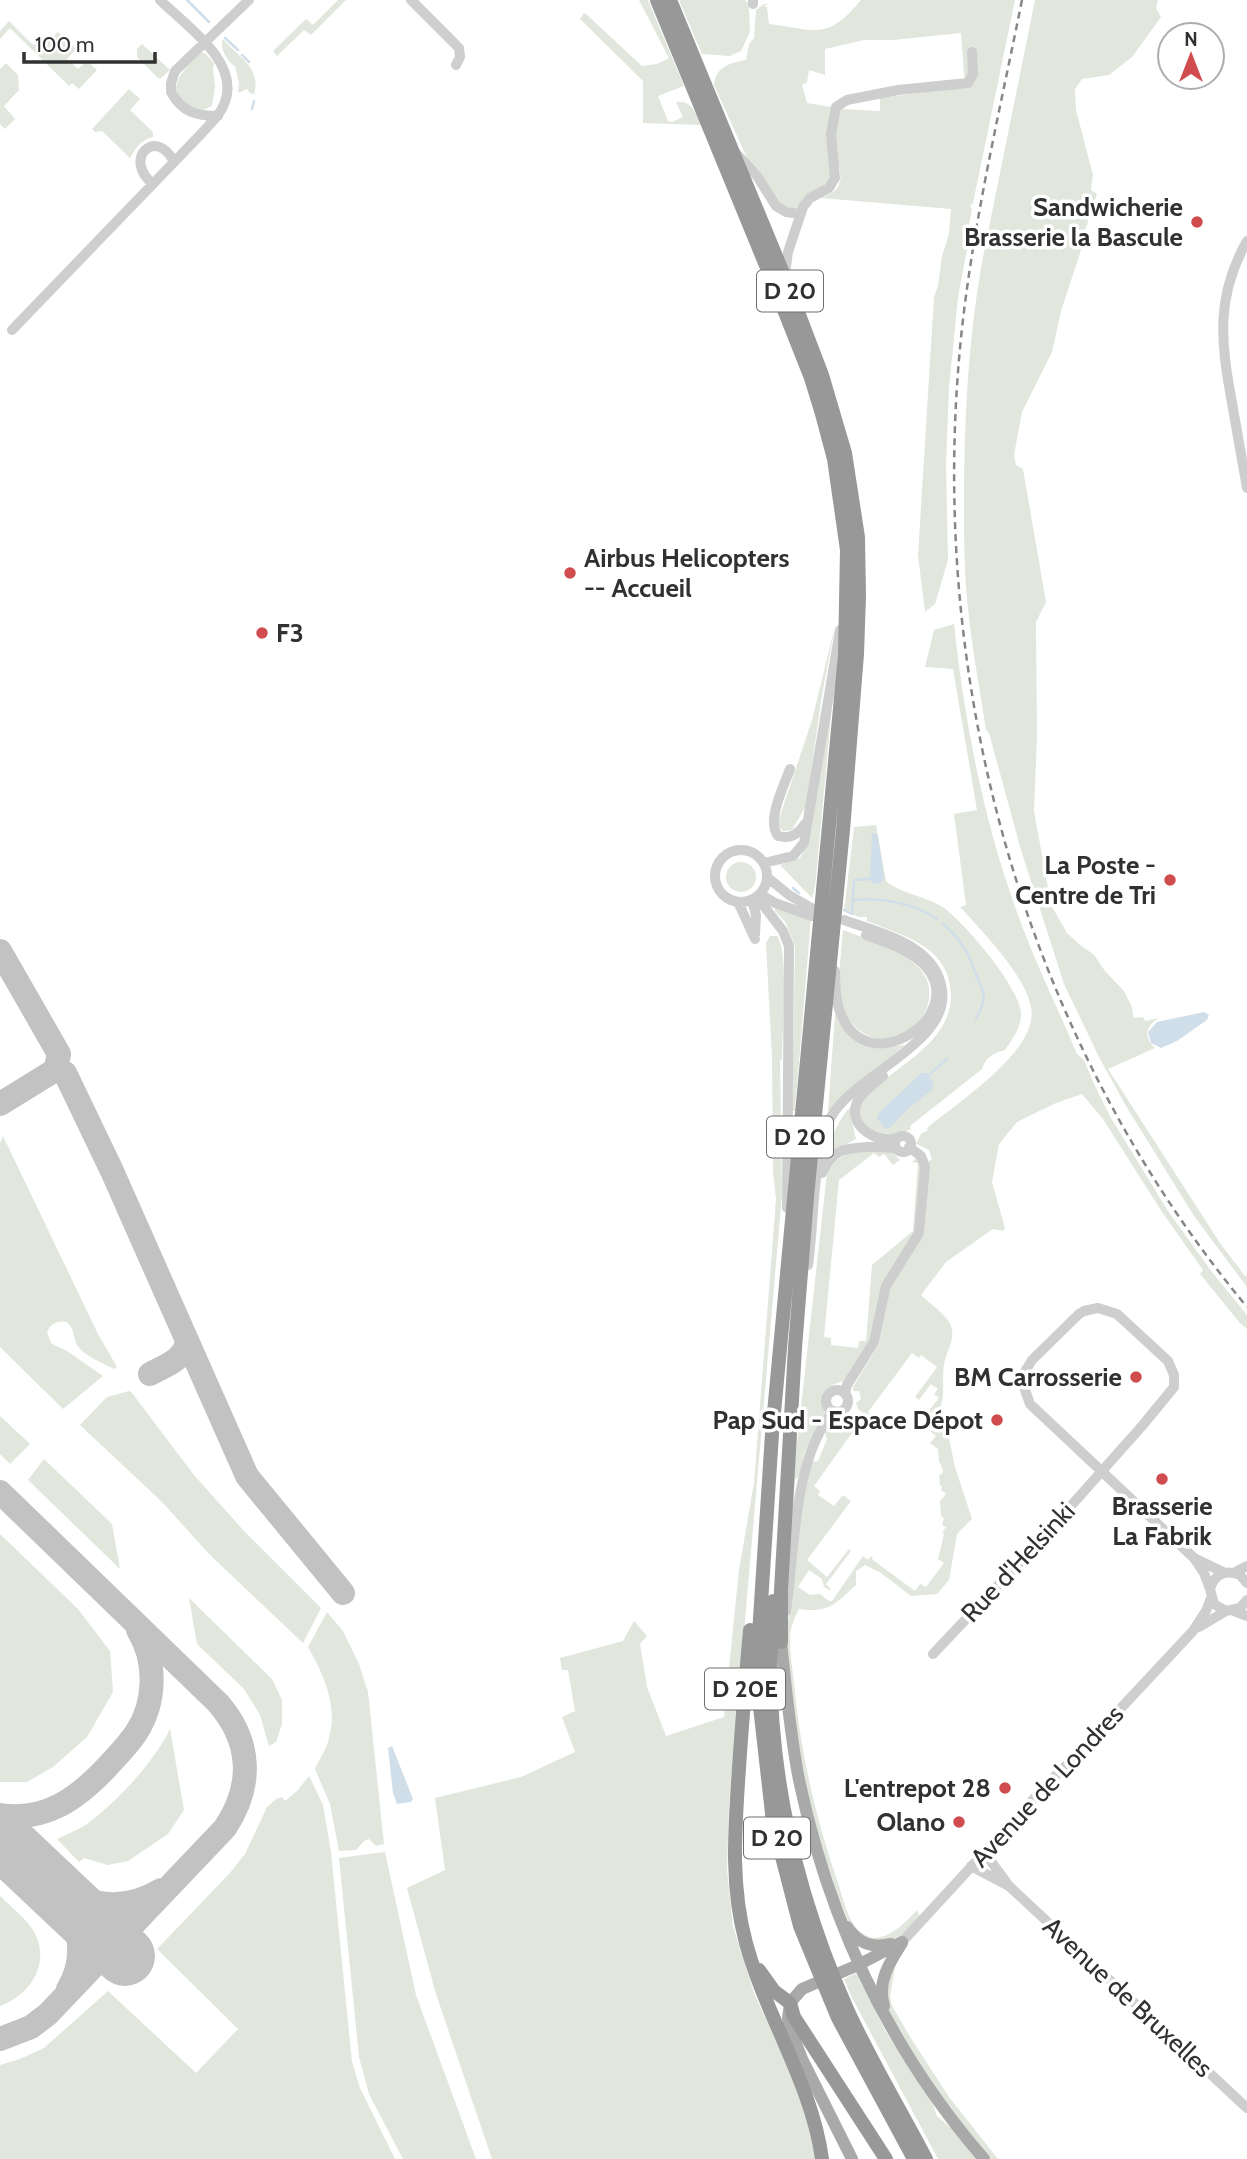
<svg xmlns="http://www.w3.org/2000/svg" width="1247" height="2159" font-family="Cabin,sans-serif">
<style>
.green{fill:#e1e7dc}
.water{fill:#d0dee9}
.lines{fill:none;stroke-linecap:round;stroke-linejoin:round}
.stream{stroke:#d0dee9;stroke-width:2.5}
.taxiway{stroke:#c2c2c2;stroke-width:24}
.runway{stroke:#c2c2c2;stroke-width:60}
.minor{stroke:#cecece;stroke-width:10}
.major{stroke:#a9a9a9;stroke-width:12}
.highway{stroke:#989898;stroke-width:14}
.rail{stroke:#868686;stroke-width:2.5;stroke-dasharray:7 5;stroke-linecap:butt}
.poi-dot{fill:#d04c4e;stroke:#fff;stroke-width:2.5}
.labels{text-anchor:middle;stroke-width:7;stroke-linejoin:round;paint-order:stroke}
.shield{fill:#fff;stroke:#6f6f6f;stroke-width:2}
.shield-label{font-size:24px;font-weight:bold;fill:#313131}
.poi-label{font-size:26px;font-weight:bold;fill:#313131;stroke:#fff;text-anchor:end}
.street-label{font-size:26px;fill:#313131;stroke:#fff}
</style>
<rect width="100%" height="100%" fill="#fff"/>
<!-- green -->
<path class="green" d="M338 0H346L311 35 304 30 277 56 273 51 306 19 313 25Z
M639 0H648L684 86 658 96 668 121 672 122 683 117 676 102C692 100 696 113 701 125L643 123V81L580 19 584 13 586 14 642 66 657 64 669 58Z
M679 0H745L749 4 750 32 741 51 730 56 702 54Z
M861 0H1015L973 203 970 206 972 210 966 238 969 239 958 297 949 388 946 464 948 560 935 604 925 612 918 555 934 297 938 286 942 256 949 234 951 209 821 198C853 188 836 167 835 142 835 131 838 120 840 109L880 111V98L965 87 961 33 893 40H864L825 49V75L809 70 807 82 802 85 807 103 831 107 829 123 832 180 797 208 792 209 777 203 747 158 714 85C716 67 729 63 746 60L749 44 754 38 756 10 764 4H768L764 6 767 7 769 24C817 30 827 41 861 0Z
M1035 0H1158L1156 8 1161 17 1132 57 1109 75 1082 79 1075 89 1076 110 1093 175 1091 190 1097 194 1082 240 1084 241 1061 311 1052 352 1022 412 1014 455 1016 465 1023 469 1046 602 1036 622 1037 737 1034 811 1051 905 1067 933 1079 944 1094 955 1105 971 1124 991 1131 1005 1134 1018 1143 1017 1145 1021 1159 1018C1147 1025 1142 1036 1155 1048L1108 1069 1220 1243 1245 1276H1247V1287L1194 1216 1126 1106 1100 1059 1064 984 1021 850 989 733 986 730C980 690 972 649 968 608 964 573 964 537 964 502 964 421 968 341 982 262Z
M9 21 33 45 43 36 49 41 58 32 76 49 67 59 78 69 87 61 97 70 79 89 72 83 69 86 10 28 0 39V31Z
M223 39C237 56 262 68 254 94L250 93 247 89 238 93 239 83 235 66C227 62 219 47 223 39Z
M142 44 170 70 161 78H158L137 57V49Z
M201 52 206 54 214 63 213 70 215 86 212 106 201 111C158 95 179 74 201 52Z
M6 63 18 75 19 90 4 106 15 119 5 129 0 124V69Z
M129 89 140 99 130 110 153 132V137C139 141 137 147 130 158L102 131 95 132 92 129Z
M954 624C965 728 986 833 1024 931 1040 973 1060 1013 1077 1054L1084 1060 1094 1084 1111 1118 1168 1211 1212 1272 1247 1315V1329L1239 1322 1200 1274 1203 1270 1162 1212 1103 1119 1082 1094 1056 1103 1017 1122 999 1144 992 1182 1005 1228 1003 1231 993 1229 946 1262 921 1295C929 1303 943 1312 949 1322 958 1337 946 1350 944 1365 941 1382 947 1398 937 1414L947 1429 955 1467 972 1519 957 1534 949 1580 937 1594 911 1596 881 1573 865 1565 856 1571V1585C834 1605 829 1613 799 1609 794 1619 790 1628 790 1639 790 1653 792 1668 794 1682 800 1752 816 1820 839 1886 844 1901 848 1923 862 1933 882 1948 905 1923 917 1910L920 1917 896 1940H865L849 1923 839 1898 816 1831 800 1762 787 1651 788 1622 803 1498 812 1462 818 1461 827 1439 825 1433 835 1421 847 1419 857 1426 814 1486 820 1491 818 1495 834 1506 843 1495 851 1501 807 1560 827 1577 849 1549 851 1551 826 1584 831 1589 830 1590 824 1587 822 1579 809 1570 798 1587 810 1595 820 1594 829 1601H832L863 1556 868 1560 871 1556 873 1560 915 1591 920 1584 926 1587 944 1563 938 1559 944 1534 942 1533 946 1527 942 1525 944 1518 941 1516 940 1501 946 1494 941 1490 942 1487 940 1485 939 1476 943 1472 941 1464 939 1462 938 1449 930 1443 936 1436 931 1432 933 1425 923 1418 939 1398 934 1394 938 1389 931 1384 919 1400 915 1397 937 1367 921 1355 919 1358 912 1353 868 1412 877 1419 874 1422 858 1409 856 1403 861 1399 859 1391H853V1387L879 1344 891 1286 924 1234 929 1161 932 1159 929 1150 916 1144 921 1134 928 1130 927 1128C957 1103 1040 1050 1031 1007 1025 975 982 931 960 907L966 905 954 814 977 810 953 669 925 667 934 630Z
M835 626 822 695 806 806 792 830 783 831 778 825 780 816 812 720Z
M833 696 815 887 812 898 780 865 800 858 809 842Z
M876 825 886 881C897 892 928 897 944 908 965 923 1023 991 1021 1016 1020 1029 1012 1040 1005 1050 993 1053 986 1057 982 1069L910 1126 911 1129C889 1140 880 1136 861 1123 860 1119 858 1112 859 1108 862 1097 872 1090 880 1083 909 1060 952 1036 951 994 949 946 904 936 867 921V917H859L844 911 854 827Z
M726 877a15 15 0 1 1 30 0a15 15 0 1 1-30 0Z
M775 908 811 918 795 1111H792L795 947 786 923 775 911Z
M843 930C869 940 900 947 919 968 942 993 924 1026 897 1037 877 1045 851 1030 844 1011 836 989 841 953 843 930Z
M770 936H777C789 950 782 1036 782 1059L780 1061 782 1195 729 1804 727 1870 733 1926 754 1993 805 2105 817 2159H492L436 1994 407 1888 445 1870 435 1798 521 1777 575 1752 562 1717 575 1711 568 1670H562L560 1658 623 1641 634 1621 647 1636 640 1644 647 1687 666 1736 724 1717 739 1570 754 1483 776 1199 773 1172 772 1058 766 943Z
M835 1014C851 1049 873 1049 905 1045L846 1093 828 1111Z
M852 1105 851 1117 856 1139 831 1153C830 1136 840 1117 852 1105Z
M3 1136 97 1332 117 1367 114 1369C103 1363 81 1355 76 1343 73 1334 74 1329 67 1322 58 1320 50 1323 47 1333L52 1344 67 1351 103 1376 63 1409 0 1347V1143Z
M855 1150 892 1152 900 1160 893 1165 884 1154 879 1157 874 1153 839 1180 824 1337 831 1338V1345L858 1348 859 1341H866L872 1265 913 1231 918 1163 912 1162 916 1158 921 1162 916 1231 890 1272 872 1339 846 1380 832 1385 823 1392 821 1402 827 1412 805 1452 799 1476 795 1480 790 1563 793 1479 828 1164Z
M129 1391 132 1393 194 1475 244 1531 321 1608 303 1643 211 1556 162 1502 80 1425 107 1397Z
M0 1416 30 1444 10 1464 0 1454Z
M44 1459 112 1524 120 1569 28 1480Z
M0 1534 78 1609 110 1651 113 1692 87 1737 53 1767 27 1782H0Z
M189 1598 272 1679 282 1700V1724L276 1742 269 1746 260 1715 244 1689 197 1644Z
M327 1612 343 1631 359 1664 368 1692 384 1844 376 1846 369 1839 364 1841 356 1850 339 1851 330 1804 315 1769C319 1759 327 1749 329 1738 338 1706 324 1675 308 1647Z
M170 1729 184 1810 168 1834 128 1861 108 1865 84 1858 79 1862 57 1839C67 1834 78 1830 87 1824 117 1802 154 1762 170 1729Z
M309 1776 323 1805 331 1852 352 2062 360 2088 395 2159H0V2065L20 2059 44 2048 108 1991 196 2073 238 2029 157 1949 229 1874 245 1854 267 1807 276 1799 282 1797 285 1801 297 1791Z
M385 1852 416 1995 476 2159H403L369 2094 359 2057 339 1858Z
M0 1896C10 1906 23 1916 31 1927 53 1959 33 1994 0 2006Z
M896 1962 890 1996 892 2006 912 2040 949 2097 998 2159H991C969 2133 881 2022 884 1992 885 1983 893 1971 896 1962Z
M856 1973 886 2032 932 2102 937 2116 951 2128 976 2159H938L851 1996 844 1979Z"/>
<!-- water -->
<path class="water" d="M872 833H875L878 836 884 878 880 884 873 883 870 879Z
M1204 1012 1209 1015 1207 1020 1177 1041 1161 1048 1151 1043 1148 1032 1157 1022Z
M921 1073H927L934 1084 932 1090 907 1110 891 1127 886 1129 877 1119 878 1114Z
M392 1746 413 1799 411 1802 397 1804 393 1793 388 1748Z"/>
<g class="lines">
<!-- stream -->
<path class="stream" d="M187 0 209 22
M225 38 238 50
M242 55 249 62
M252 109 254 101
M793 888 799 893
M853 900C881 897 913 903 937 919
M844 910 852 914 854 880 870 879
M943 924 954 934 967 952 984 994 982 1006 976 1019
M929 1075 947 1059"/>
<!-- taxiway -->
<path class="taxiway" d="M0 951 59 1054 56 1067 52 1072 60 1070 65 1073 112 1171 247 1476 343 1593
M0 1104 52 1072
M150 1374C165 1366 186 1359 187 1340
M0 1492 218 1703C252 1742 253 1786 225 1828L48 2014 31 2027 0 2039
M0 1815C46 1822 78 1798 108 1766 118 1755 128 1745 136 1733 156 1703 157 1661 138 1630
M38 1876C79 1902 116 1917 161 1890
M52 1888C80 1914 88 1957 68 1989"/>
<!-- runway -->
<path class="runway" d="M0 1838 125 1956"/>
<!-- minor -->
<path class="minor" d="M411 0 459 48 460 57 456 65
M753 0V4
M218 116C196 116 182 112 171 92V83L175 71 249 0
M736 153 757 176 776 206 786 212 801 214
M153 184C122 159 156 126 174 162
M1247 241C1215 297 1221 343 1232 403 1237 432 1242 460 1247 488
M785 274 788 252 803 207 810 198 829 188 835 178 831 134 836 107 847 100 898 90 968 83 973 74 972 52
M12 330 202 133C211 123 221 114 225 102 240 61 185 25 160 0
M790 769C784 786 766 820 778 836 791 839 797 835 805 824
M715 876a26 26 0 1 1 52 0a26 26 0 1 1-52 0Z
M764 863 793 856 804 843 840 630
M767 877 789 895 813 909
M760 894 775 903 812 916
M757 897 783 931 789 946 787 1208
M752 900 756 915 755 934
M738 902 755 939
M835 971C835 984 835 996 839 1009 863 1085 968 1018 927 968 912 950 887 943 866 935
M883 1076C874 1084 860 1093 856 1105 849 1128 879 1144 897 1138
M895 1144a8 8 0 1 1 16 0a8 8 0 1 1-16 0Z
M822 1173C831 1150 845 1148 868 1147 878 1147 887 1146 897 1149
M808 1265C814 1223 812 1178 824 1138 826 1131 827 1123 831 1117 854 1075 950 1043 942 990 936 944 881 934 844 920
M826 1401a11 11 0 1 1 22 0a11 11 0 1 1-22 0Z
M845 1393 847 1385 874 1342 886 1286 919 1233 925 1166 921 1156 909 1147
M1234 1573 1247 1566
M1247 1583 1240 1575C1226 1569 1214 1574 1210 1589L1214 1604 1226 1611 1240 1608 1247 1600
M1210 1589 1204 1573 1194 1558 1225 1573
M786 1611C795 1551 793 1457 834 1411
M1234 1611 1247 1616
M1199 1627 1226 1611
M933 1654 1037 1544 1142 1426 1174 1387V1375L1168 1361 1117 1314 1098 1308 1084 1311 1079 1314 1032 1360 1024 1373V1387L1030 1404 1194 1558
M971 1866 1009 1886 984 1852
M1009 1886 1247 2108
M902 1942 1052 1779 1079 1753 1193 1631 1206 1611 1211 1598"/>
<!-- major -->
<path class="major" d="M781 1642C786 1688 790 1734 799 1780 829 1921 889 2049 984 2159
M847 1927C859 1944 871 1948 891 1944
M884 2006C877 1982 889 1963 902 1943
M852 2159 802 2059 789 2025 788 2018 790 2003 802 1989 858 1965 902 1942"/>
<!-- highway -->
<path class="highway" d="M657 0 781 302 811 378 822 414 834 459 847 550 845 655 772 1434 759 1634V1698L773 1822 800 1926 838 2018 914 2159
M670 0 785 278 822 375 845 453 858 537 859 596 857 654 843 830 807 1197 795 1348 781 1590V1642
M773 1601C761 1744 789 1878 847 2009 870 2060 900 2109 926 2159
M750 1630C746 1676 742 1722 739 1768 735 1828 730 1885 746 1943 766 2017 812 2084 822 2159
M759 1970 774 1991 790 2003 794 2017 886 2159"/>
<!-- rail -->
<path class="rail" d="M1022 0C999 115 971 231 960 348 928 690 1027 1042 1247 1307"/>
</g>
<!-- markers -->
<g class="poi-dot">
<circle cx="1197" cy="222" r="7"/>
<circle cx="570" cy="573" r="7"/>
<circle cx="262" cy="633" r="7"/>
<circle cx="1170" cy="880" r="7"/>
<circle cx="1136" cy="1377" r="7"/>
<circle cx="997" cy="1420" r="7"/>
<circle cx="1162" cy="1479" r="7"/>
<circle cx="1005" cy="1788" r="7"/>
<circle cx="959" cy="1822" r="7"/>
</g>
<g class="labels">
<!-- shield labels -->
<g class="shield">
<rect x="757" y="270.5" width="66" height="41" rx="5"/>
<rect x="767" y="1116.5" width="66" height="41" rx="5"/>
<rect x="705" y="1668.5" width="80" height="41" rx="5"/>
<rect x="744" y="1817.5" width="66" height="41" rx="5"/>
</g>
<g class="shield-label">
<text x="790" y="299">D 20</text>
<text x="800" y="1145">D 20</text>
<text x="745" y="1697">D 20E</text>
<text x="777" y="1846">D 20</text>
</g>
<!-- poi labels -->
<g class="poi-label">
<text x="1183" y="216">Sandwicherie<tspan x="1183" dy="30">Brasserie la Bascule</tspan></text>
<text x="584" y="567" text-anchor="start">Airbus Helicopters<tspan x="584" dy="30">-- Accueil</tspan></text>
<text x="276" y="642" text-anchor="start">F3</text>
<text x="1156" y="874">La Poste -<tspan x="1156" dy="30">Centre de Tri</tspan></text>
<text x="1122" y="1386">BM Carrosserie</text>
<text x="983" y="1429">Pap Sud - Espace Dépot</text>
<text x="1162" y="1515" text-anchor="middle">Brasserie<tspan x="1162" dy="30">La Fabrik</tspan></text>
<text x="991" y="1797">L'entrepot 28</text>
<text x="945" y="1831">Olano</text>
</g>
<!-- street labels -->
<g class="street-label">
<text transform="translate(1018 1562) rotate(-47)" y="9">Rue d'Helsinki</text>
<text transform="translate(1047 1786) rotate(-47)" y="9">Avenue de Londres</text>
<text transform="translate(1128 1997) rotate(43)" y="9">Avenue de Bruxelles</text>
</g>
</g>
<!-- north arrow -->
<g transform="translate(1191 56)"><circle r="33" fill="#ffffff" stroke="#adadad" stroke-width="2"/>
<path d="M0-5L12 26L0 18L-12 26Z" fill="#d04c4e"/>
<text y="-10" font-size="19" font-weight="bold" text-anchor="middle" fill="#313131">N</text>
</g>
<!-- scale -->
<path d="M24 52v10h131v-10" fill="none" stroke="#313131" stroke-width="3.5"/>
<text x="35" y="52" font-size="21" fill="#313131" stroke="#ffffff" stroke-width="5" paint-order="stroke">100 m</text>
</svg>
